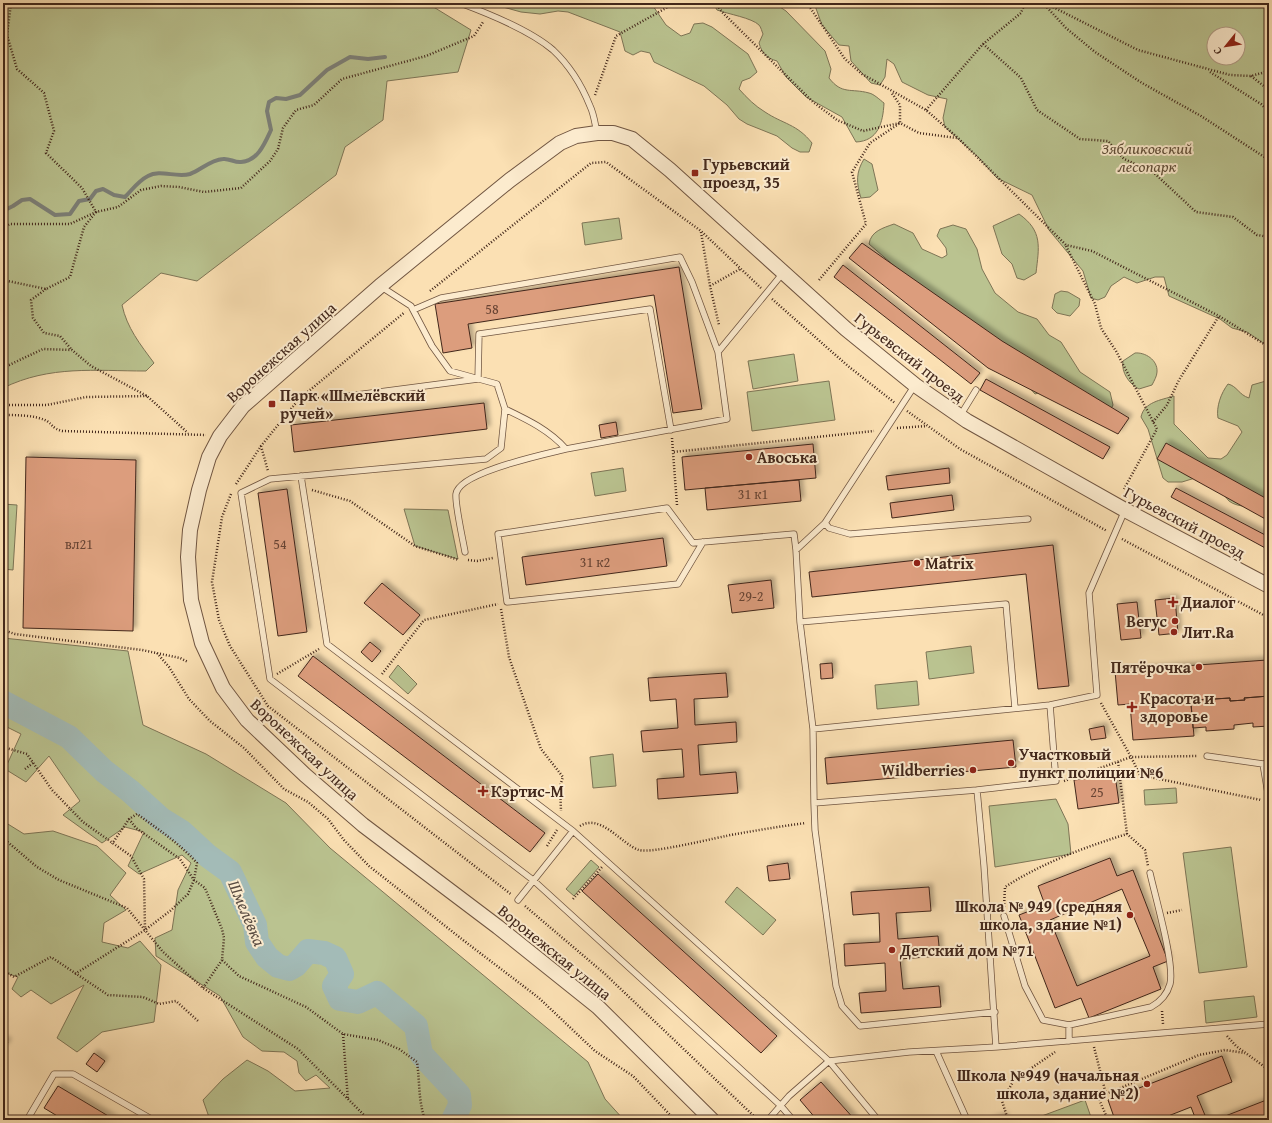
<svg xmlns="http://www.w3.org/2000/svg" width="1272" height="1123" font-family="'Gentium Book Plus',serif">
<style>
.green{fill:#bac390;stroke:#7e7556;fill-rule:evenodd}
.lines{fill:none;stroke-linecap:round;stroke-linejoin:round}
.stream{stroke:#7c8079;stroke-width:4}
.river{stroke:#a3bbb7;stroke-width:24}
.building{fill:#dc9d7d;stroke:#42271b;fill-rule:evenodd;filter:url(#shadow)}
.service-casing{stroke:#705541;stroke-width:7}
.tertiary-casing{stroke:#705541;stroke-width:16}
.path{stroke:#42271b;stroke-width:2.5;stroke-dasharray:1 2;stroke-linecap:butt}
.service{stroke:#fcebce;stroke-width:5.5}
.tertiary{stroke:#fcebce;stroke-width:14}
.poi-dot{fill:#8f2418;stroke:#fcebce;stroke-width:1.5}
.labels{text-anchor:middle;stroke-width:4;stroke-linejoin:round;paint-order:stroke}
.number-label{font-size:14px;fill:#684434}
.park-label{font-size:16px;font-style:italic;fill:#604e38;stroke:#fcebce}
.poi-label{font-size:16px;font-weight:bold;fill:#42271b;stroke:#fcebce;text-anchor:start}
.street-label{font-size:16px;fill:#42271b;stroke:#fcebce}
.water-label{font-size:17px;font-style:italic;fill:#5a4c42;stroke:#fcebce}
</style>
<defs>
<filter id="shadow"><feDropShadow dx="3.5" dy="-3.5" stdDeviation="2" flood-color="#0004"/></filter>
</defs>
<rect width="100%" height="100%" fill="#fbe0b3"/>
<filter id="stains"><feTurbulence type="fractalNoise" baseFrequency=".005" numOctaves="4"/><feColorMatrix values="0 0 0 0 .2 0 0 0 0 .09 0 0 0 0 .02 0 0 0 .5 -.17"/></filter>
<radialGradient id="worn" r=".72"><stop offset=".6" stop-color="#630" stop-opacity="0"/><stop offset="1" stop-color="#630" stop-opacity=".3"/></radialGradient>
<!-- green -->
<path class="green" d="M3 3H404L408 5 427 3 471 30 458 72 387 81 383 120 345 147 336 175 197 281 161 273 122 305C127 328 140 344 154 363L146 371C95 371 50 365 3 388Z
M484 3H651L666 25 681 36 690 33 694 24 703 23 712 27 748 54 757 72 750 78 742 81 739 89C747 98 755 106 765 112 783 124 797 124 812 143L809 152H800L792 148 777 136 747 124 739 119 727 105 704 86 654 62 650 53 641 51 633 55 625 51 620 32 568 12 558 11 540 14 521 12 503 7H494Z
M713 3H774L786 11 825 51 831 69 829 78C842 95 851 88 869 93 874 94 880 100 884 103 883 123 878 141 856 142L842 117 806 97 786 77 777 61C766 58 762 53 759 43L763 34C762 32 761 27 759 25 752 18 728 14 717 10Z
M814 3H1269V347L1247 332 1232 328 1220 319 1169 296 1164 277H1155L1137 283 1124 277 1111 286 1105 297 1098 300 1091 298 1083 271 1049 230 1032 195 997 178 978 157 945 127 943 118 947 99 928 95 902 82 894 64 887 59 885 77 880 85 871 83 851 61 849 46 839 45 822 25ZM1214 34H1238V58H1214Z
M864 159 872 164 878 190 870 197 861 198C856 183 856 172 864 159Z
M1019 214C1043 231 1039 247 1036 273L1024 280 1017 278 1012 264 1002 254 993 226Z
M619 218 622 239 585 245 582 223Z
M894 224 913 233 922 249 942 258 947 255 946 248 937 236 940 229 953 225 966 229 977 249 982 269 995 293 1018 312 1037 319 1049 335 1061 342 1080 372 1110 392 1113 405 1110 411 1049 390 1035 394 1012 368 869 244C871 231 883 228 894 224Z
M1061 291 1068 292 1080 299 1079 306 1070 316 1057 313 1052 308 1055 294Z
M1135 353C1145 352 1158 360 1157 372 1157 376 1154 381 1152 385L1139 389C1129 384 1121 372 1123 361Z
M794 354 798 381 753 389 748 361Z
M829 381 835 420 752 431 747 392Z
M1266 381 1269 387V508C1258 507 1237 508 1229 501 1221 493 1219 480 1208 474L1182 482H1168L1163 478 1148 429 1141 417C1144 402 1161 400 1174 396V424L1208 458 1221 459 1227 455 1242 432 1238 426 1218 418C1216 407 1221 393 1228 384 1237 386 1239 395 1249 398L1252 385Z
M623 468 626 491 595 496 591 473Z
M3 504 17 505 13 570 3 569Z
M404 509 448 510 458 559 415 546Z
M3 638 128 651 143 725 206 754 286 803 330 848 588 1062 605 1099 624 1120H210L203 1100 223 1079 247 1060 268 1071 295 1091 330 1088 316 1075 306 1081 299 1073 297 1061 284 1052 262 1051 243 1037 220 996 156 956 155 938 172 930 178 890 191 863 182 855 139 874 128 866 144 832 125 827 102 843 63 815 80 801 49 756 26 782 5 769 21 734 3 725Z
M971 646 974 673 929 679 926 652Z
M398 665 417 684 408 694 389 677Z
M917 681 919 705 877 709 875 685Z
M613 754 616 786 593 788 590 757Z
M1176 788 1177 803 1145 805 1144 790Z
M1056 799 1068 824 1071 854 995 867 989 806Z
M3 821 24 834 53 831 97 846 126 873 110 895 126 910 104 923 102 942 128 948 140 941 161 965 154 1022 102 1032 77 1052 57 1038 84 985 51 1004 31 990 21 997 12 989 18 977 3 972Z
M1231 847 1247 967 1199 973 1183 853Z
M591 860 599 867 574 896 566 889Z
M737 887 776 920 763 935 725 902Z
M1254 996 1257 1017 1206 1023 1204 1001Z
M1085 1100 1092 1120H1031Z"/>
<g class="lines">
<!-- stream -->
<path class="stream" d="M3 211 13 206 22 200 30 199 55 215 70 214 79 201 90 199 96 191 103 189 114 195 125 197C132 190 138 181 148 176 160 169 176 178 190 174 201 170 210 160 223 159 229 158 235 163 241 162 258 161 265 143 271 130L267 111 269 102 276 98 286 99 300 95 327 70 350 57 368 59 385 57"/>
<!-- river -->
<path class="river" d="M3 702 69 737 104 771 130 791 161 819 182 832 208 856 230 872 255 925 257 942 267 957 278 966 289 969 296 965 308 951 324 953 335 958 342 974 334 986 340 999 358 1002 377 993 416 1026 421 1054 459 1095 460 1105 453 1120"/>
</g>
<!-- building -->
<path class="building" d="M862 243 1002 341 1129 418 1118 434 988 368 849 258Z
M843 265 980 373 971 384 834 277Z
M679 267 702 409 673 413 654 295 468 324 472 348 443 353 435 304Z
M986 379 1110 447 1103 459 980 390Z
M484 403 487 429 294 452 291 425Z
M616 422 618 435 601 438 599 425Z
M1166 443 1269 500V521L1157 459Z
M813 444 816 478 685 490 682 457Z
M26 457 136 460 133 631 23 628Z
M949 468 950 483 888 490 886 476Z
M799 480 801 501 707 510 705 488Z
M1176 488 1269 537V550L1171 497Z
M287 489 307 632 278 636 258 493Z
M952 495 954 510 892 518 890 503Z
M663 538 667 566 526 585 522 557Z
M1053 545 1069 686 1038 689 1026 574 812 597 809 572Z
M771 580 774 608 732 613 728 585Z
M382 583 420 615 403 635 364 603Z
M1175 598 1178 633 1159 635 1155 600Z
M1137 602 1141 638 1121 640 1117 604Z
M370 642 381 651 372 662 361 652Z
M313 656 545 833 530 852 298 676Z
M1267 660H1269V696L1244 698 1245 700 1230 701V698L1198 700V703L1191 704 1194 736 1133 740 1130 704 1118 705 1115 671Z
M832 663 833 678 821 679 820 664Z
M726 673 728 697 694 699 695 725 736 722 737 742 698 745 700 775 736 772 738 793 658 799 657 779 684 777 682 749 643 752 641 731 678 728 676 699 650 701 648 678Z
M1269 696V726L1253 727V723L1234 725V729L1206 731V727L1193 728 1191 704 1198 703V700L1230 698V701L1245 700 1244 698Z
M1104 726 1106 738 1091 740 1089 729Z
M1013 740 1016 767 827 784 825 758Z
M1115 775 1119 803 1078 809 1074 780Z
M1110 858 1117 876 1133 870 1168 961 1153 967 1161 989 1089 1018 1081 998 1055 1008 1019 915 1045 905 1038 886ZM1122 889 1150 956 1077 986 1050 920Z
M788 863 790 879 769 881 767 866Z
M598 874 777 1036 761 1053 582 891Z
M929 887 931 911 896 913 898 939 938 936 940 956 900 959 903 989 939 986 941 1007 861 1013 859 993 886 991 885 963 845 966 844 944 880 942 879 913 853 915 851 892Z
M3 1039 8 1042 3 1049Z
M94 1053 105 1061 97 1072 86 1064Z
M1222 1056 1232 1082 1197 1096 1207 1120H1196L1191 1107 1158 1120H1115L1108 1100Z
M821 1082 855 1120H817L800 1100Z
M58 1086 115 1120H64L44 1108Z
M1269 1099V1120H1215Z
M1004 1116 1005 1120H990Z"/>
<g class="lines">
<!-- service casing -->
<g class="service-casing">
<path id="service" d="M460 3C487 13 531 31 553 50 569 65 582 86 590 106 594 114 595 124 597 133
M380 286 411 306 432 346 450 371 497 384 505 409 501 448 486 459 270 479 241 493 270 679 533 880 780 1105 793 1120
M413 310 441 298 680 257 692 282 718 352
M915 385 825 523 796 550 800 622 813 729 1050 705
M333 398 478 379 479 334 650 309 671 430
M505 409C528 420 549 430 566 449L727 419 718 352 783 273
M960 416 976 390
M301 476 327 644 573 831 829 1061 878 1120
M825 523 829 528 850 534 1028 519
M703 542 678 584 507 602 498 534 667 508 693 543 703 542 794 534 796 550
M465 552C463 540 455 505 456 494 459 472 546 454 566 449
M800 622 1006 604 1015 708
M813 729 814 803 977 790
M1207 756 1263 764
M1269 763 1263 764 1269 800
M814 803 815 830 836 986 842 1006 860 1026 995 1012
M518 900 573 831
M1004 916 1025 986 1043 1020 1069 1025
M1069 1041V1025L1151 1007C1160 1002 1167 995 1170 984 1175 964 1155 896 1150 873
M996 1047 984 866 977 790 1056 781 1050 705 1097 695 1089 593 1125 510
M936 1051 967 1120
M27 1120 54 1074H73L153 1120
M768 1120 789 1096 829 1061 909 1052 996 1047 1269 1024"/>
</g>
<!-- tertiary casing -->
<g class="tertiary-casing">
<path id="tertiary" d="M712 1120 598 1007 498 927 363 825 305 775 247 720 223 688 202 643 191 600 188 557 190 530 199 490 209 457 220 436 243 406 380 286 510 180 560 143 576 136 597 133H613L632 139 670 170 846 329 915 385 967 421 1125 510 1269 586"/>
</g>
<!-- path -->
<path class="path" d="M715 3 723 13 813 102 837 120 863 131 900 123 919 133 957 138
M807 3 845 59 862 74 926 110 958 138 1066 245 1092 251 1219 316 1269 347
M1043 3 1066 28 1095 52 1142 83 1201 116 1269 160
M1045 3 1138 50 1230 75 1251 76 1269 71
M983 44 1021 78 1037 110 1080 139 1108 141 1124 159 1153 172 1196 212 1233 217 1257 235 1269 237
M1210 72 1261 104 1269 112
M1251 76 1269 90
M595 95 616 36 675 3
M926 110 983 44 1021 13 1025 3
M3 228 10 224H70L96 212 118 207 141 190 161 186 179 187 204 192 241 188 270 161 278 149 283 128 296 110 314 105 342 79 426 56 474 36 483 22
M701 232 710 286 719 325
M1066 246 1095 304 1101 328 1116 351 1157 429 1124 489
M3 280 46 289 70 277 84 227 96 212 82 188 46 153 54 131 44 93 17 69 7 35 11 3
M819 280 866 224 852 172 870 143 900 123V105L891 92
M710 286 740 269
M46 289 31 300 33 318 44 333 60 336 72 350
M430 291 591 163 606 162 701 231 761 288
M772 299 848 366 895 403
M3 366 9 365 43 349 72 350 91 366 147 396 188 433
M300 399 325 398
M3 405H47L86 397 147 396
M907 411 960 449 1107 531
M3 415C16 415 36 415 47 421 53 425 52 428 62 431L206 435
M1153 422 1167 405 1179 380 1219 316
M897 428 927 426
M672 438 673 452
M261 446 268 471
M236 484 261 446 299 399 405 312
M312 490 350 501 415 546 459 560
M231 494 222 517 212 582 219 620 230 646 268 706 512 895
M677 505 673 452 874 431
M1122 539 1269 618
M468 560 477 561 493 558
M501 609 509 657 541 749 563 777 560 786 561 811
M3 630 15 634 142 650 180 658 188 662
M157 653 169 667 189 699 210 721 244 748 284 789 308 802 328 819 344 840 369 866 463 940 539 998 595 1051 633 1076 675 1120
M277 674 319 649
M382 674 424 620 498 604
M1101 703 1131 757 1198 756
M3 747 27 754 52 790 83 822 131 856 144 879 145 929
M1118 762 1127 834
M25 769 33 763
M1064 781 1131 757 1140 775 1261 800
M129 819 136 828 180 859 194 880 205 888 222 929 224 938 222 960 239 976 306 1007 343 1034 378 1040 399 1049 417 1062C420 1083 418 1099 425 1120
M580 826C601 813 621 844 639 850 652 854 718 837 736 834 759 830 782 826 806 823
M3 838 37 867 59 880 127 908 163 952 203 988 298 1049 369 1120
M547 846 557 830
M573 899 602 867
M525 906 605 974 758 1120
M1004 907 1005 887C1042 863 1085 847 1127 834L1145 850 1148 866
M1167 913 1182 910
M3 970 14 977 51 957 108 995 143 997 159 1004 176 1001 198 1021
M75 974 145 930 170 911 188 894 194 880 197 863C180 844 158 829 137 814L129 819 112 844
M203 988 222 960
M1162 1011 1163 1024
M343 1034 348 1100
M1227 1036 1236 1046 1269 1070
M1094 1047 1106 1094 1098 1097 1108 1120
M1106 1094 1199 1055 1225 1050 1245 1053
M1089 1099 1098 1097
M1008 1120 1002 1101 1014 1080 1055 1052"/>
<!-- service -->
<use href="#service" class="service"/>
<!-- tertiary -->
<use href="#tertiary" class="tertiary"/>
</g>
<!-- markers -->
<g class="poi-dot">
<rect x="691" y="169" width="8" height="8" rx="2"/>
<rect x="268" y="400" width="8" height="8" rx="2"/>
<circle cx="749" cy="457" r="4"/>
<circle cx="917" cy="563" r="4"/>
<path d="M1171 596h4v4h4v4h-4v4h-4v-4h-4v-4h4z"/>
<circle cx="1175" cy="621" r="4"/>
<circle cx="1174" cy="632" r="4"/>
<circle cx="1199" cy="667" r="4"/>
<path d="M1130 701h4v4h4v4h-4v4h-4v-4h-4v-4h4z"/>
<circle cx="1011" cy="763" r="4"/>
<circle cx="973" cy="770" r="4"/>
<path d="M481 785h4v4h4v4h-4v4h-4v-4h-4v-4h4z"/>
<circle cx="1130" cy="915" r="4"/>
<circle cx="892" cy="950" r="4"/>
<circle cx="1147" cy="1084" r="4"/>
</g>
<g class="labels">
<!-- number labels -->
<g class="number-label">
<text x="492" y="314">58</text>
<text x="753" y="499">31 к1</text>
<text x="79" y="549">вл21</text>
<text x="280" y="549">54</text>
<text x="595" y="567">31 к2</text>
<text x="751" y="601">29-2</text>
<text x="1097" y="797">25</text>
</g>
<!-- park labels -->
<g class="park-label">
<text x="1147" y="154">Зябликовский<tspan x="1147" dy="18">лесопарк</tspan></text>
</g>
<!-- poi labels -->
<g class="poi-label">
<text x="703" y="170">Гурьевский<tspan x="703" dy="18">проезд, 35</tspan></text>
<text x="280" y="401">Парк «Шмелёвский<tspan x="280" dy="18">ручей»</tspan></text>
<text x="757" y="463">Авоська</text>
<text x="925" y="569">Matrix</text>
<text x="1181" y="608">Диалог</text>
<text x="1167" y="627" text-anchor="end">Вегус</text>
<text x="1182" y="638">Лит.Ra</text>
<text x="1191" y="673" text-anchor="end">Пятёрочка</text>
<text x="1140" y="704">Красота и<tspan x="1140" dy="18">здоровье</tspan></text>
<text x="1019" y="760">Участковый<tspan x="1019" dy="18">пункт полиции №6</tspan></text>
<text x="965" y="776" text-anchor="end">Wildberries</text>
<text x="491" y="797">Кэртис-М</text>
<text x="1122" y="912" text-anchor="end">Школа № 949 (средняя<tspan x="1122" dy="18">школа, здание №1)</tspan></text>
<text x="900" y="956">Детский дом №71</text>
<text x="1139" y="1081" text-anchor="end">Школа №949 (начальная<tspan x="1139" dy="18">школа, здание №2)</tspan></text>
</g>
<!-- street labels -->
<g class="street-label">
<text transform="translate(281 352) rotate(-42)" y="6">Воронежская улица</text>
<text transform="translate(910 357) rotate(38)" y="6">Гурьевский проезд</text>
<text transform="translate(1185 522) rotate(28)" y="6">Гурьевский проезд</text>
<text transform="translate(305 749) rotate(43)" y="6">Воронежская улица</text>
<text transform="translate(555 952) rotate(39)" y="6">Воронежская улица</text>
</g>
<!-- water labels -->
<g class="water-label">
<text transform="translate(247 913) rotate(67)" y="6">Шмелёвка</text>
</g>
</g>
<!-- margin -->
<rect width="1272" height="1123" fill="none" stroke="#fbe0b3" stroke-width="16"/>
<rect x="4" y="4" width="1264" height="1115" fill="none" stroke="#42271b" stroke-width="2"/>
<rect x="8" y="8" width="1256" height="1107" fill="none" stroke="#42271b"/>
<!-- north arrow -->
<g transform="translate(1226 46) rotate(240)"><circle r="19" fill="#fcebce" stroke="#b29d86"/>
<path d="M0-3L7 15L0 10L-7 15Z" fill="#8f2418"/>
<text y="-6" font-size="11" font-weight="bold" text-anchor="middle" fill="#42271b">С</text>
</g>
<rect width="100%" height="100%" filter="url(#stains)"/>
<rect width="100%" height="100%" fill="url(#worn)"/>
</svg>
